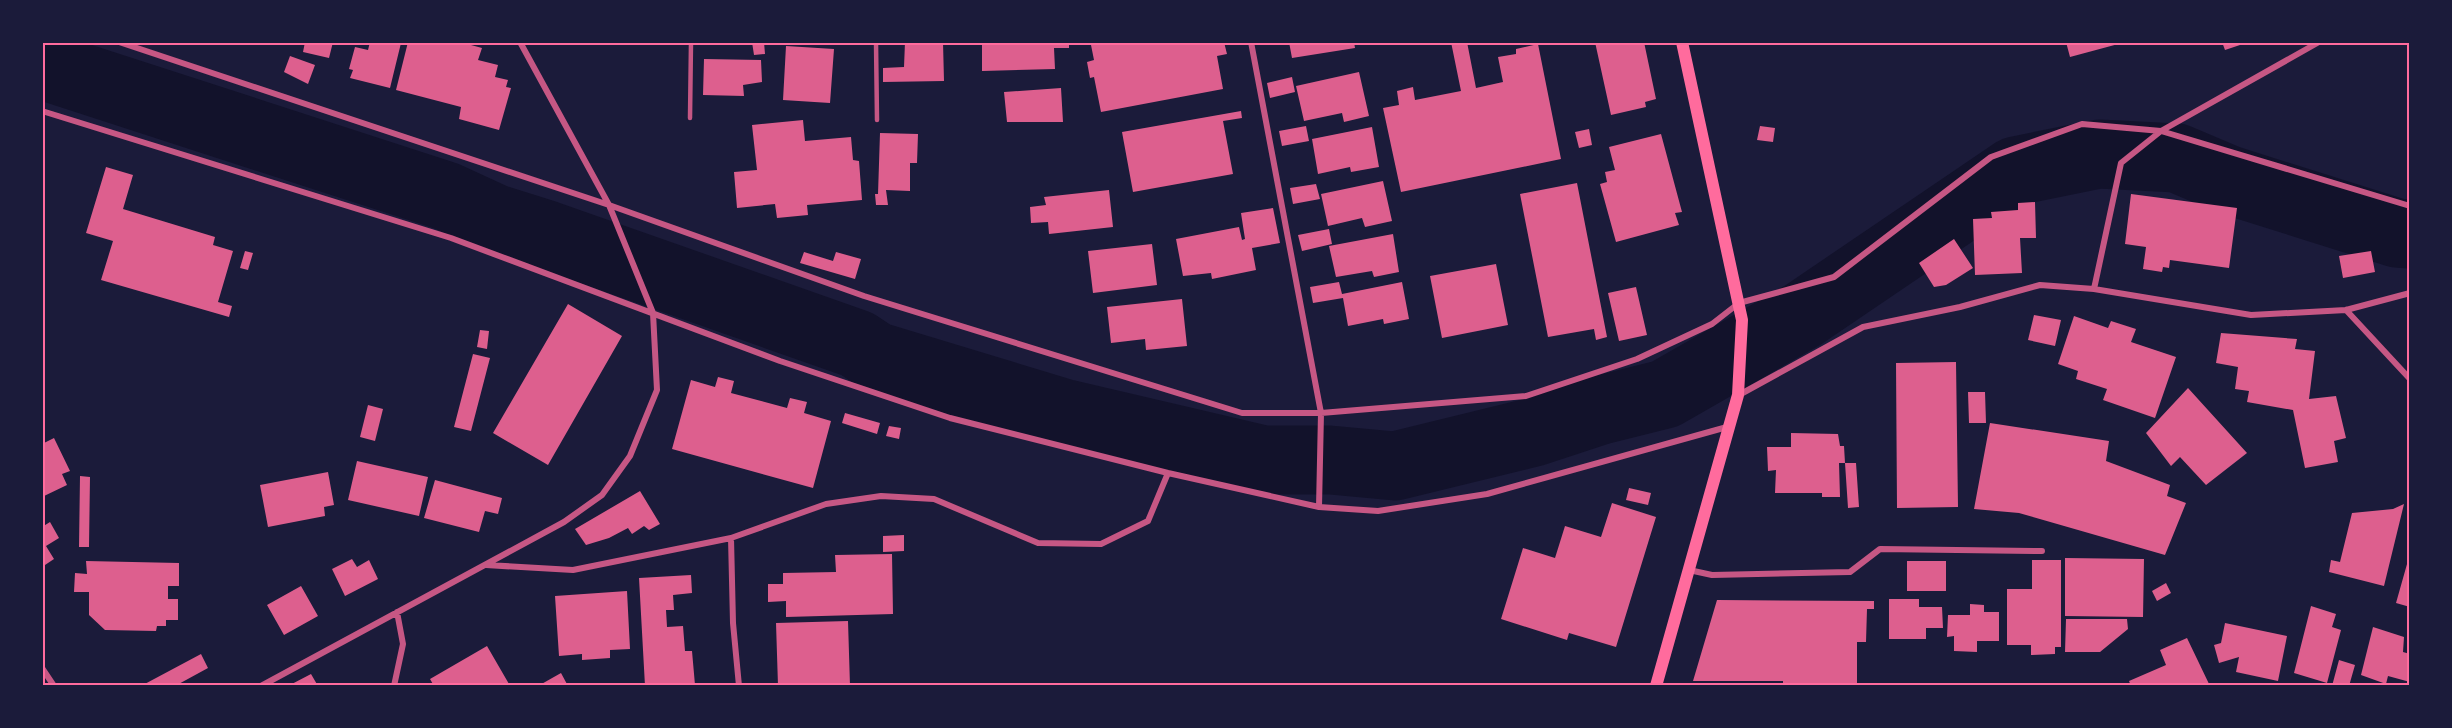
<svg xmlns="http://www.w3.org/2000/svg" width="2452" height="728" font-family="'Open Sans',sans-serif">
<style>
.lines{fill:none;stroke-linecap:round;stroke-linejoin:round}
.river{stroke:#12122b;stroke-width:69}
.building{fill:#dd5f8e}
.service{stroke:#c65784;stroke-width:4.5}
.minor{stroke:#c65784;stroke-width:6}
.secondary{stroke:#ff6b9d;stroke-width:12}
.neatline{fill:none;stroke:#ff6b9d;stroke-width:2}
</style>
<rect width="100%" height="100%" fill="#1b1b3a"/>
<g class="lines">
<!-- river -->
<path class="river" d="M42 65 446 196 496 219 547 235 857 344 875 356 1063 413 1264 460H1330L1395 466 1534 432 1601 410 1665 394 1803 315 2015 171 2099 154 2177 158 2229 180 2397 233 2410 234"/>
</g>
<!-- building -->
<path class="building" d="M305 42H333L329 58 303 52Z
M370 42 401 43 390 88 350 78 353 70 349 69 355 47 368 50Z
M408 42H460L482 48 478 60 498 65 495 77 508 80 506 87 511 88 499 130 459 119 461 107 396 90Z
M752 42H764L765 54 754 55Z
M905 42H943L944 81 883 82V68L904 67Z
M982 42H1069V48H1054L1055 69 982 71Z
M1106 42H1224L1227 54 1217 56 1223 89 1101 112 1094 77 1090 78 1087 62 1094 60 1091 45Z
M1289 42H1354L1355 48 1292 58Z
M1451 42H1467L1476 88 1503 82 1498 57 1516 54V49L1538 44 1561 159 1401 192 1383 108 1399 105 1397 91 1413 87 1415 100 1461 91Z
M1595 42H1644L1656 99 1645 102 1646 107 1611 115Z
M2066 42H2122V43L2070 57Z
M2222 42H2239L2240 45 2225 50Z
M786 46 834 49 830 103 783 100Z
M290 56 315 65 308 84 284 72Z
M704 59 761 60 762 82 743 85 744 96 703 95Z
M1359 72 1369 116 1344 122 1342 113 1304 121 1296 86Z
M1292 77 1295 92 1270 98 1267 83Z
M1061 88 1063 122H1007L1004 92Z
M1241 111 1242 118 1223 121 1233 174 1133 192 1122 132Z
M803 120 805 141 851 137 853 160 859 161 862 200 807 205 808 215 777 218 775 204 737 208 734 172 757 170 752 125Z
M1306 126 1309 141 1282 146 1279 131Z
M1760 126 1775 128 1773 142 1757 140Z
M1372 127 1379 167 1351 172 1350 167 1318 174 1312 139Z
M1589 129 1592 145 1579 148 1575 132Z
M880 133 918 134 917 163H910V191L886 190 888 205H876L875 194H878Z
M1661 134 1682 212 1675 213 1679 225 1616 242 1600 184 1607 182 1605 172 1615 170 1609 147Z
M106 167 133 175 123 209 215 237 213 245 233 251 218 302 232 306 229 317 101 280 113 241 86 233Z
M1383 181 1392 221 1365 227 1362 218 1328 226 1321 194Z
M1577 183 1607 337 1596 340 1594 329 1548 337 1520 194Z
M1316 184 1320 199 1293 204 1290 188Z
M1109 190 1113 227 1049 234 1048 222 1031 223 1030 207 1046 205 1044 197Z
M2131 194 2237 208 2229 268 2170 260 2169 268 2163 267 2162 272 2143 269 2146 247 2125 244Z
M2035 202 2036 238H2020L2022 273 1975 275 1973 219 1992 218 1991 212 2018 210V203Z
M1273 208 1280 243 1252 248 1256 270 1212 279 1211 273 1183 276 1176 239 1239 227 1242 240 1245 239 1241 213Z
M1329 229 1332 244 1302 251 1298 235Z
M1393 234 1399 272 1374 277 1372 271 1336 277 1329 246Z
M1954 239 1973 268 1946 285 1934 287 1919 263Z
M1152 244 1157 285 1093 293 1088 251Z
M245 251 253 253 248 270 240 268Z
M2371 251 2375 272 2343 278 2339 256Z
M804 252 833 261 836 252 861 259 855 279 800 263Z
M1496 264 1508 325 1442 338 1430 276Z
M1339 282 1342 294 1402 282 1409 319 1384 324 1383 319 1348 326 1343 298 1313 303 1310 287Z
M1636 287 1647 335 1619 341 1608 293Z
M1182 299 1187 346 1146 350 1145 339 1111 343 1107 307Z
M568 304 622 336 548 465 493 433Z
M2034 315 2061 320 2055 346 2028 340Z
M2074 316 2108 328 2111 321 2136 329 2131 342 2176 357 2155 418 2103 400 2107 389 2076 379 2078 371 2058 364Z
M480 330 489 331 487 349 477 347Z
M2221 333 2297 339 2295 349 2315 351 2309 399 2336 396 2346 438 2334 441 2338 462 2305 468 2293 410 2247 402 2249 391 2235 389 2238 367 2216 363Z
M473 354 490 358 471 431 454 427Z
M1956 362 1958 507 1897 508 1896 363Z
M718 377 734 381 731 393 787 408 790 398 807 402 804 413 831 421 813 488 672 449 691 380 715 387Z
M2188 388 2247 453 2206 485 2180 457 2171 466 2146 433Z
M1968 392H1985L1986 423H1969Z
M368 405 383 409 375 441 360 437Z
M845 413 880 423 877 434 842 423Z
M1990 423 2109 441 2106 461 2170 485 2167 496 2186 503 2165 555 2019 513 1974 509Z
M889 426 901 428 899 439 886 436Z
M1791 433 1838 434 1840 446H1844L1845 463H1839L1840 497H1822V493H1775L1776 470 1768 471 1767 447H1791Z
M54 438 70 471 62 474 67 485 42 497V444Z
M357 461 428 477 419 516 348 500Z
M1845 463H1856L1859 507 1848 508Z
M328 472 334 505 324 507 325 516 268 527 260 485Z
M80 476 90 477 89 547H79Z
M435 480 502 498 498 514 485 511 479 532 424 518Z
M1629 488 1651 493 1648 505 1626 500Z
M640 491 660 524 649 530 644 526 632 534 628 528 609 538 586 545 575 529Z
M1612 503 1656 517 1616 647 1569 633 1567 640 1501 619 1523 548 1555 558 1565 526 1601 537Z
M2404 504 2384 586 2329 572 2331 560 2340 562 2352 513 2393 509Z
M50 522 59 538 46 546 54 559 42 567V527Z
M904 535V551L883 552V536Z
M892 554 893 614 786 617V601L768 602V584H783V573L836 572 835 555Z
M2409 557H2410V607L2396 603Z
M2065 558 2144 559 2143 617 2065 616Z
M352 559 357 567 369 560 378 579 345 596 332 569Z
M2032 560H2061V647H2055V654L2031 655V645H2007V589H2032Z
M86 561 179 563V586H168V599H178V620H166V626H157L156 631 105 630 89 615V592H74L75 573 87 574Z
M1907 561H1946V591H1907Z
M691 575 692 593 673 595 674 610H666L667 627 683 626 685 651H692L695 685 645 686 639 578Z
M2166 583 2171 593 2157 601 2152 591Z
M301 586 318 616 284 635 267 605Z
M627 591 630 649 610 650V658L582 660V654L559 656 555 596Z
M1889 599H1919V607H1942L1943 628H1926V639H1889Z
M1717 600 1874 601V609H1867L1866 642H1857V686H1783V681H1693Z
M1970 604 1984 605V612H1999V641H1977V652L1954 651V636L1947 637 1948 615H1970Z
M2311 606 2336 614 2332 627 2341 630 2327 683 2294 673Z
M2066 619H2127L2128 629 2100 652H2065Z
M848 621 850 686H778L776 623Z
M2225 623 2287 636 2278 681 2236 672 2239 657 2219 663 2214 645 2221 643Z
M2373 627 2404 637 2403 652 2410 654V682L2388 676 2386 684 2361 675Z
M2187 638 2210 686H2131L2129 681 2166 665 2160 650Z
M487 646 509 684 505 686H434L430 679Z
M201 654 208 668 175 686H141Z
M2339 660 2355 665 2349 686H2332Z
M561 673 568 686H538Z
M311 674 318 686H288Z"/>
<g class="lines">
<!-- service -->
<path class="service" d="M876 42 877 120
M690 118 691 42"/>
<!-- minor -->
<path class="minor" d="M119 42 609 205 864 296 1242 413H1321L1526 396 1637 359 1712 324 1739 303 1834 277 1991 157 2082 124 2161 131 2410 206
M1251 42 1321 413 1319 507
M42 111 451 238 780 361 950 418 1168 473 1319 507 1378 511 1487 494 1727 427
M2094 289 2121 163 2161 131 2319 42
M2346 310 2410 379
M1739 395 1863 327 1960 307 2040 285 2094 289 2251 315 2346 310 2410 293
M731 538 826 504 881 496 934 499 1038 543 1101 544 1148 521 1168 473
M486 565 573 570 731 538 733 623 739 686
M1689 570 1712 575 1850 572 1880 549 2042 551
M42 668 54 686
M261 686 564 522 602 495 630 456 657 390 653 313 609 205 520 42
M394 686 403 644 397 612"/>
<!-- secondary -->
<path class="secondary" d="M1656 686 1738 395 1742 320 1682 42"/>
</g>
<!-- border -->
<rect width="2452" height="728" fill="none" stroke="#1b1b3a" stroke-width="87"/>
<rect x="44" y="44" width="2364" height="640" class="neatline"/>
</svg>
